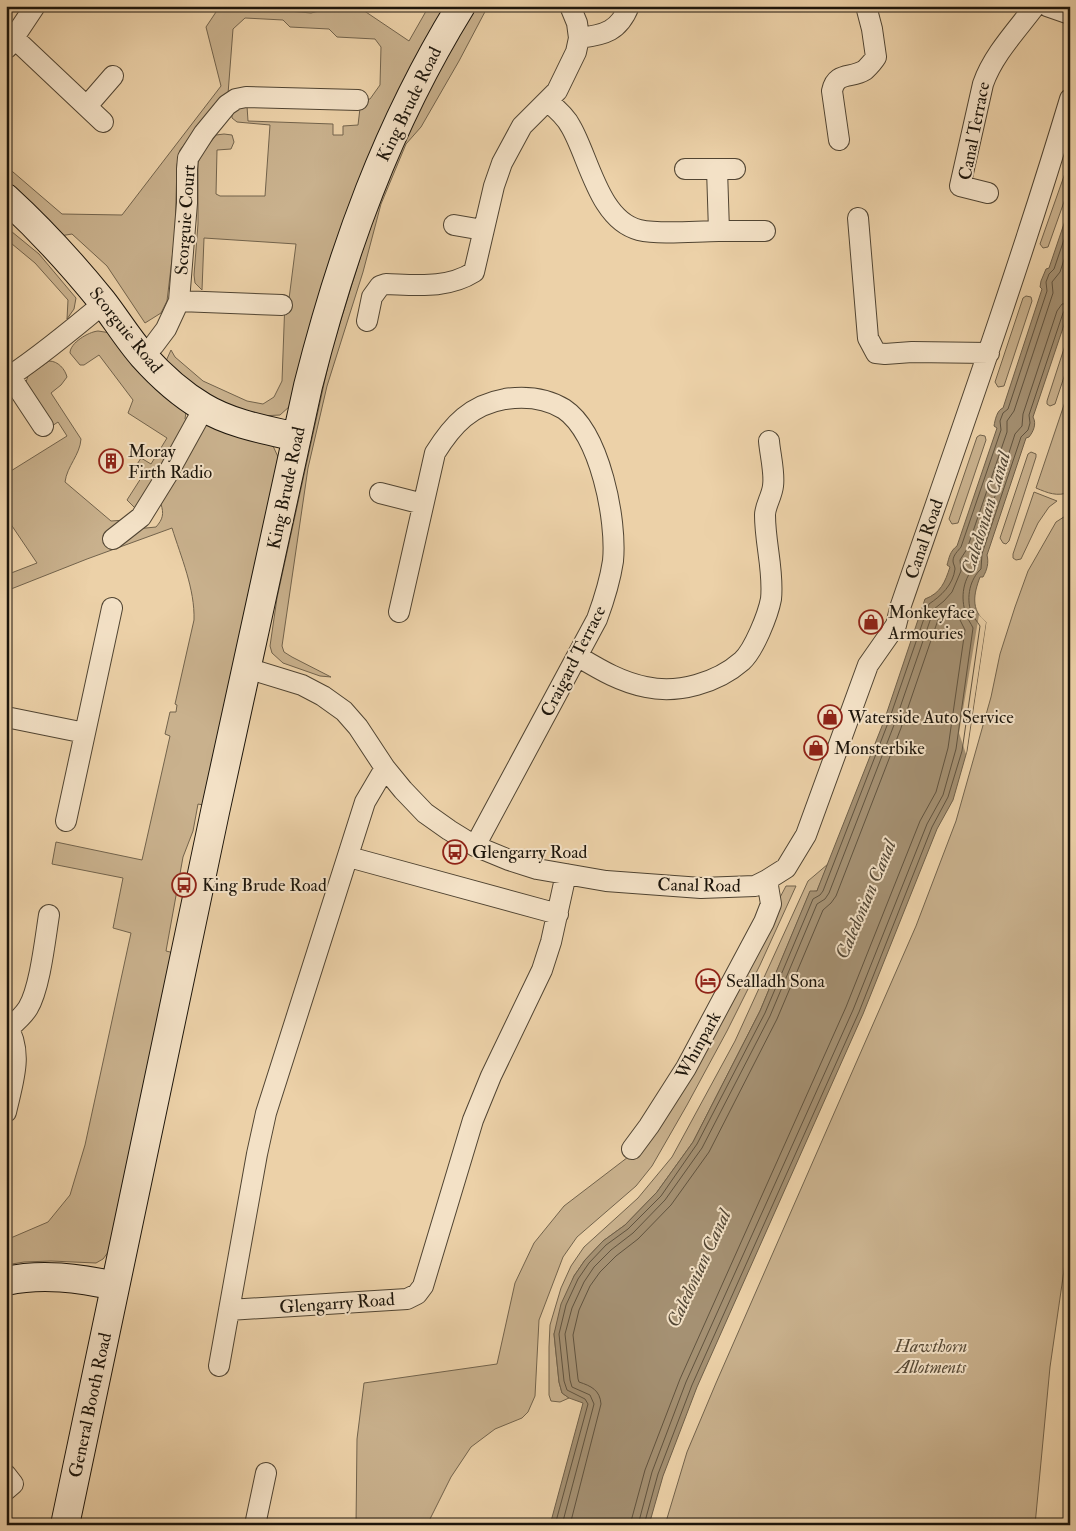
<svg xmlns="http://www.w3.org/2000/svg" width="1076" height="1531" font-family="'IM FELL Double Pica',serif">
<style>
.green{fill:#c9b18d;stroke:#72634c}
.water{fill:#a59173;stroke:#6e5f49}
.pier{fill:#ecd1a8}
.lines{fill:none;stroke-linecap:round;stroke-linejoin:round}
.shore{stroke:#60533f;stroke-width:1}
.street-casing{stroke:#504432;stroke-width:22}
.secondary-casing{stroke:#1c150b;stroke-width:30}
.street{stroke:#f3e1c6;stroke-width:20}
.secondary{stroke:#f3e1c6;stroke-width:28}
.labels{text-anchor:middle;stroke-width:4;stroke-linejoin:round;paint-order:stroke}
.street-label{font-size:18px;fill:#1c150b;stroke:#f3e1c6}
.poi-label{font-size:18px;fill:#1c150b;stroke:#f3e1c6;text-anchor:start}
.park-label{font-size:18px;font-style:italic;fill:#594c38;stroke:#f3e1c6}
.water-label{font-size:19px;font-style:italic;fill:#534735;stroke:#f3e1c6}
</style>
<rect width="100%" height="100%" fill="#ecd1a8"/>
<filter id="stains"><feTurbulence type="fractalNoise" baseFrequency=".004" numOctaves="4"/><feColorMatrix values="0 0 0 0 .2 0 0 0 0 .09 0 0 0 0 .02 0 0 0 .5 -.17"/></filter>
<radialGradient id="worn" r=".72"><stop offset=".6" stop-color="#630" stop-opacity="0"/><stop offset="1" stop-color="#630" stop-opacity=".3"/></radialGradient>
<!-- green -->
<path class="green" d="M220 6H279L289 11 311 13 319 11 328 6H357L409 41 429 6H449L290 406 280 415 261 416 223 405 168 367 166 361 171 350 175 357 203 381 247 401 263 404 274 397 282 381 285 300 289 299 296 244 204 238 202 290 195 283 194 275 198 224V163L201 155 216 135 224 134 232 135 234 142 231 149 217 150 216 194 220 196H265L270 125 237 122 232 118V111L247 106 248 121 333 124V135H343V126L358 125 361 100 370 99 380 85 381 47 375 39 337 37 329 29 290 27 283 20 245 18 233 29 228 94 211 110 180 150 177 165 175 234 167 301 161 313 145 323 107 266 72 234 60 236 6 187V166L62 214 122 215 221 86 206 27Z
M473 6H488L459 61 421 127 406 144 381 204 363 272 327 386 308 468 282 646 284 652 292 657 331 677 320 676 283 663 272 653 270 646 277 598 331 352 366 239 403 144 417 116 425 92Z
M1070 159V185L1048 247 1043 248 1040 244Z
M6 227 39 254 76 298 74 309 67 319 68 300 35 263 6 239Z
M1026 296 1031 297 1032 301 1004 386 998 387 995 382 1023 298Z
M1070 330V359L1055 404 1050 406 1047 404V401Z
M98 331 111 333 186 412 185 419 189 423 135 508 127 500 143 475 134 469 141 458 151 464 167 438 128 413 133 400 99 355 84 365H80L70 353C70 343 88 332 98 331Z
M49 361C58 361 65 369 67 377L61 385 51 393 81 439C80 455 67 466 65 482L111 521 126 520 136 529 156 527C163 519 164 514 161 504L206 421 273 446 279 459 208 806 198 804 193 831 183 857 166 951 174 953 109 1251 103 1259 96 1263 51 1261 24 1262 6 1265V1240L48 1222 70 1195 85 1145 131 933 113 928 123 878 52 864 56 842 142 860 170 736 165 734 170 712H176L177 705 175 704 194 620C195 589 181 557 172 528L87 559 6 591V575L37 563 6 517V474L67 436 58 422 52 426 25 385 28 376Z
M1070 387V492C1057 497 1048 493 1036 488Z
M980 435 985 436 986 440 958 523 952 524 949 519 977 437Z
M1031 452 1036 454V457L1009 541 1006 544 1003 543 1000 538 1028 454Z
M1034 492 1057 501 1049 507 1038 523 1021 559 1016 560 1013 558V554Z
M1070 513V1229L1050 1367 1035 1525H665L687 1452 716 1383 916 926 956 821 991 697 1000 654 1015 607 1028 571 1056 522Z
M828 864 817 891 810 892 760 1011 693 1142 657 1192 625 1225 603 1241 585 1260 574 1276 554 1334 559 1382 562 1393 569 1398 560 1402 551 1401 549 1395V1347L550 1325 561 1288 571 1266 584 1247 638 1198 672 1157 735 1041 808 881Z
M786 886H796L760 965 727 1031 687 1105 652 1166 636 1186 577 1237 563 1257 539 1320 535 1396 528 1412 522 1418 495 1429 471 1447 451 1477 427 1525H356L357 1439 364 1383 497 1364 515 1283 534 1243 564 1206 632 1154 756 943Z"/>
<!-- water -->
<path class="water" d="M1070 206V307L1033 417C1037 424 1033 432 1029 437L1026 438 987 555C989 563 987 570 983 577H980C974 593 970 610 986 622L967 751 953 800 937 829 863 1014 697 1387 663 1476 649 1525H550L583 1403 569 1398 562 1393 559 1382 554 1334 561 1304 574 1276 585 1260 603 1241 625 1225 657 1192 693 1142 760 1011 810 891H817L818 888 884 721 925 599C941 593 945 582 950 567L947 565C949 558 950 551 957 546L997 428 994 426C995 420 997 410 1003 408L1042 289 1040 287 1041 281 1046 269 1049 268Z"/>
<!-- pier -->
<path class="pier" d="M979 615 986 622 966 754 959 733Z"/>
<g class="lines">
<!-- shore -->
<path class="shore" d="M555 1525 588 1404 585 1399 567 1390 564 1381 559 1334 566 1305 578 1279 589 1263 606 1245 628 1229 661 1196 697 1144 765 1013 813 899 820 895 823 891 888 723 929 604C941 596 953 585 955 569 955 566 953 564 953 561 953 555 958 551 961 547L1001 430 1000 421 1003 413 1008 409 1047 291 1046 282 1049 274 1054 269 1070 222
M562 1525 594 1404 590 1395 572 1387 570 1380 565 1334 572 1308 584 1282 594 1267 611 1250 633 1233 665 1200 702 1148 770 1016 817 904 825 899 829 893 894 725 934 609 944 601 952 592 961 571 960 560 967 549 1007 432V421L1014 411 1053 293 1052 282 1060 272 1070 241
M570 1525 601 1404C600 1390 591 1386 579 1382L578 1379 573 1335 579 1310 590 1286 600 1272 616 1256 638 1239 671 1205 709 1152 777 1019 823 910 831 903 836 896 901 728 940 614 954 603 960 620 965 630 948 748 936 792 920 821 846 1007 680 1379 645 1470 630 1525
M638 1525 652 1472 686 1382 853 1010 927 824 943 795 956 749 973 628C971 623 967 619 966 614 960 598 963 577 976 566L977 552 1015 434 1022 426 1023 414 1057 311 1062 304 1070 303
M644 1525 658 1474 692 1385 859 1012 932 827 948 797 962 751 980 626C977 621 973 617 971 612 966 597 970 579 981 569L982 554 1021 437 1028 430 1030 423 1029 415 1063 313 1065 310 1070 309"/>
<!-- street casing -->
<g class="street-casing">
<path id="street" d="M1047 6 1070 14
M14 38 103 122
M579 38C605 35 619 31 629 6
M7 48 35 6
M548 102C557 109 566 117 571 127 589 158 599 220 639 230 661 235 696 231 719 231L717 169
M87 106 113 76
M839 140 832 91C836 71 851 79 865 70 869 66 873 62 876 57L872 29 866 6
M685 169H735
M988 193 960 186 983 84C993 55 1017 30 1035 6
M858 218 868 338 876 353 885 354 912 352 989 353
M454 225 483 230
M719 231H765
M179 301 282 305
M367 321 372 297 380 286 386 284C417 285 447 289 474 272L494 186 502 163 522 126 557 91 576 52 579 38 577 23 570 6
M143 356 154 345 166 329 179 301 187 203V169L188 158 204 133 227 105 236 99 246 97 358 100
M6 371 10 376C43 354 73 329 104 303
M10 376 43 426
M380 493 423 504
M113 539 141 517 167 475 204 408
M399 612 435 453C453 424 471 405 505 399 526 396 546 398 564 409 600 433 617 520 613 561 610 581 604 600 597 619L475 846
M577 656C599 669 620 682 646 687 678 694 717 683 742 661 754 650 768 615 771 599 774 571 765 544 765 515 765 506 772 496 773 486 775 473 770 454 769 441
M247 668 302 685 323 696 344 711 358 727 385 768 403 790 425 813 449 830 475 846 509 860 537 869 606 881 701 888 755 886 767 880 786 868 806 835 868 665 896 625 901 605C959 437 1019 269 1070 99
M6 717 85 733
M66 821 112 608
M349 857 558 914
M6 1024C24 1052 13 1081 6 1112
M9 1028C16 1022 23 1016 28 1008 40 988 45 940 49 915
M632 1149 649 1126 686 1068 764 922 771 904 767 880
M229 1310 407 1299 417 1294 423 1286 473 1120 491 1076 542 970 551 942 566 874
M219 1366 257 1154 266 1113 365 802 385 768
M6 1475 13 1484 6 1490
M255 1525 266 1473"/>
</g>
<!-- secondary casing -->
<g class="secondary-casing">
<path id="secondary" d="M6 198C41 230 72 264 102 301 116 319 128 339 143 356 160 375 181 394 203 407 231 424 266 430 297 437
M6 1281C42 1273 79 1278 115 1286
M65 1525 215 812 308 386C342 251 387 126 461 6"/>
</g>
<!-- street -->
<use href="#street" class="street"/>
<!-- secondary -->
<use href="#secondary" class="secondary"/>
</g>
<!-- icons -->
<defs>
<g id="building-ring" transform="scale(1.25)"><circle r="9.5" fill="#f3e1c6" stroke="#8f2418" stroke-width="1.5"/><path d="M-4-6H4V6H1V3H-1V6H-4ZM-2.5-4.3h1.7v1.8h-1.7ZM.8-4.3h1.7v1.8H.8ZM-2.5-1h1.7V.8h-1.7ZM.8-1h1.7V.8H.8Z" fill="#8f2418"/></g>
<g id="shop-ring" transform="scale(1.25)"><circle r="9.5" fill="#f3e1c6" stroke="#8f2418" stroke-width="1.5"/><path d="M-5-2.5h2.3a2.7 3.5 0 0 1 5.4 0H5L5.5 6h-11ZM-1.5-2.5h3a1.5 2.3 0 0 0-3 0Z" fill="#8f2418"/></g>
<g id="bus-ring" transform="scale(1.25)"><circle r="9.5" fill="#f3e1c6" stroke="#8f2418" stroke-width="1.5"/><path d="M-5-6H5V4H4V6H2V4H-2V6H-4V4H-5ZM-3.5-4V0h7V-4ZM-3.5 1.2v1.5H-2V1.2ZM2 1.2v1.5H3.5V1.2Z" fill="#8f2418"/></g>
<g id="hotel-ring" transform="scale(1.25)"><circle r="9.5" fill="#f3e1c6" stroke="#8f2418" stroke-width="1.5"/><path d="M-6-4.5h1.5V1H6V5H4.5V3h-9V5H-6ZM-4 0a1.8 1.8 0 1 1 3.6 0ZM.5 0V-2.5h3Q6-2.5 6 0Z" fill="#8f2418"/></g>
</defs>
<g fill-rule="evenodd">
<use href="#building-ring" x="111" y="461"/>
<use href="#shop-ring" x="871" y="622"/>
<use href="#shop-ring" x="830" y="717"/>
<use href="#shop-ring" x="816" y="748"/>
<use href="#bus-ring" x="455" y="852"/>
<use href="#bus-ring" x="184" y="885"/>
<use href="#hotel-ring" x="708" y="981"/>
</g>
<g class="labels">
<!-- street labels -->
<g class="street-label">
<text transform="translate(409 104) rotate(-64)" y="6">King Brude Road</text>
<text transform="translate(974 131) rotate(-79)" y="6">Canal Terrace</text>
<text transform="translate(185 220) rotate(-86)" y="6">Scorguie Court</text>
<text transform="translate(126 330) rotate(51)" y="6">Scorguie Road</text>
<text transform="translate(286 488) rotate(-78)" y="6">King Brude Road</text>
<text transform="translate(924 539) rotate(-71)" y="6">Canal Road</text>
<text transform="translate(573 661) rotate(-63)" y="6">Craigard Terrace</text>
<text transform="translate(699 885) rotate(1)" y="6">Canal Road</text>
<text transform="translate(698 1045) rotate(-61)" y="6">Whinpark</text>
<text transform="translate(337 1303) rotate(-4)" y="6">Glengarry Road</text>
<text transform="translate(90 1405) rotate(-78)" y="6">General Booth Road</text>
</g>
<!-- poi labels -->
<g class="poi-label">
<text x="128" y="457">Moray<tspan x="128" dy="21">Firth Radio</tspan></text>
<text x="888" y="618">Monkeyface<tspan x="888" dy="21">Armouries</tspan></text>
<text x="848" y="723">Waterside Auto Service</text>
<text x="834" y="754">Monsterbike</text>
<text x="472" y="858">Glengarry Road</text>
<text x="202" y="891">King Brude Road</text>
<text x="726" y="987">Sealladh Sona</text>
</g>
<!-- park labels -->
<g class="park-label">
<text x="931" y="1352">Hawthorn<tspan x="931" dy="21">Allotments</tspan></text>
</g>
<!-- water labels -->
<g class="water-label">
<text transform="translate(985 513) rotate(-73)" y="7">Caledonian Canal</text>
<text transform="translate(865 899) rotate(-67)" y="7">Caledonian Canal</text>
<text transform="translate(698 1268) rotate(-65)" y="7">Caledonian Canal</text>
</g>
</g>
<!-- margin -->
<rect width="1076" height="1531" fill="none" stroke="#ecd1a8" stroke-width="25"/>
<rect x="8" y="8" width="1061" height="1516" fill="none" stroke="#1c150b" stroke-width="2.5"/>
<rect x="12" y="12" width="1051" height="1506" fill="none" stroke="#1c150b"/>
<rect width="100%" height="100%" filter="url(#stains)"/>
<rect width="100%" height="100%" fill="url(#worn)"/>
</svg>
